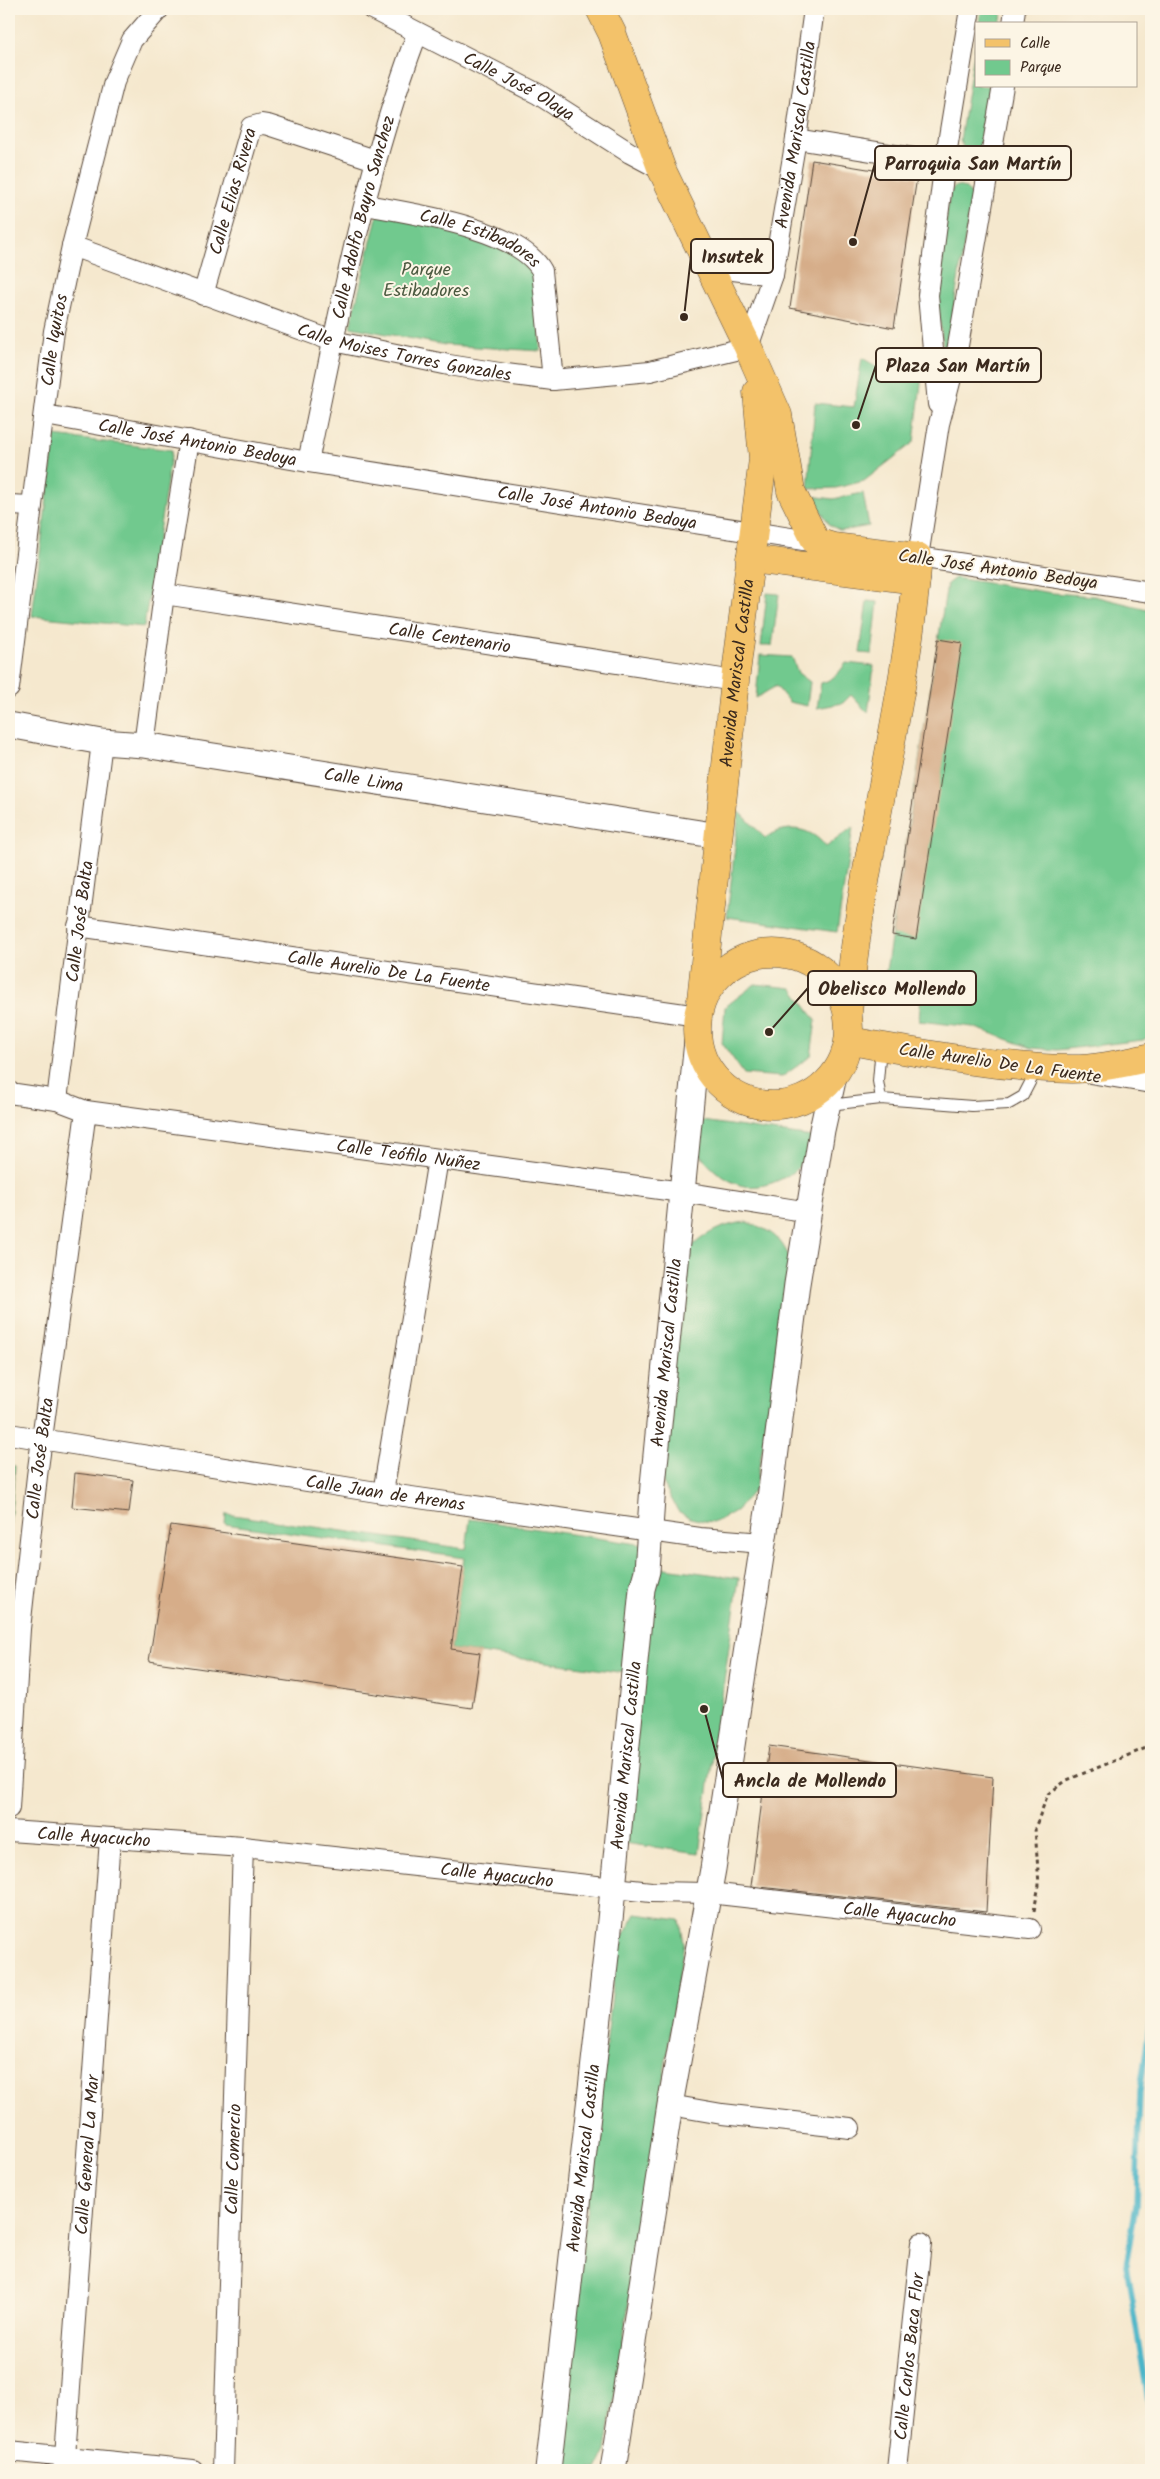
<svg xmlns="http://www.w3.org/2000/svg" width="1160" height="2479" font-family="Kalam,sans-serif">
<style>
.green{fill:#71c98e;stroke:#567a56}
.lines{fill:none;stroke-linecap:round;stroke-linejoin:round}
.stream{stroke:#4bb5c8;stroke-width:5.5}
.building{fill:#d6ad89}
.service-casing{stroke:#574638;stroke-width:12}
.minor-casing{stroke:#574638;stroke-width:22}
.tertiary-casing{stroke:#574638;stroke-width:27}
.primary-casing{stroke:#574638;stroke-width:29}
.path{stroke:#574638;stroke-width:3;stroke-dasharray:4 4;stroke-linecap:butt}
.service{stroke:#fff;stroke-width:10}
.minor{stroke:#fff;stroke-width:20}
.tertiary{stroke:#fff;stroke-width:25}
.primary{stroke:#f3c26a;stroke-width:28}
.labels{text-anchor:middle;stroke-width:4;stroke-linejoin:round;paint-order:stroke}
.street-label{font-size:18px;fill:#3b2a1e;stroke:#fcf5e5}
.park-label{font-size:18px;fill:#4b5a40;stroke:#fcf5e5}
.leader{fill:none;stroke:#3b2a1e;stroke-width:2}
.callout-dot{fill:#3b2a1e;stroke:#fcf5e5;stroke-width:2}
.callout{fill:#fcf5e5;stroke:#3b2a1e;stroke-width:2}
.callout-label{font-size:19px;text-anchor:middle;font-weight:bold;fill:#3b2a1e}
</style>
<rect width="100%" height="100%" fill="#fcf5e5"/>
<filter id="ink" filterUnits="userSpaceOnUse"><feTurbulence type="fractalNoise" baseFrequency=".02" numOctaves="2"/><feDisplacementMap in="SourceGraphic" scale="10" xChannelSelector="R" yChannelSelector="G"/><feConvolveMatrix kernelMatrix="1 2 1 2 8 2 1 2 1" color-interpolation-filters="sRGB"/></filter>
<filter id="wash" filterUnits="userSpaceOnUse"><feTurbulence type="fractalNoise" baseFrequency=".0096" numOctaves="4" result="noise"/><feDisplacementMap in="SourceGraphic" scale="20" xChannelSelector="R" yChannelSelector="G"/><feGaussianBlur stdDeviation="1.12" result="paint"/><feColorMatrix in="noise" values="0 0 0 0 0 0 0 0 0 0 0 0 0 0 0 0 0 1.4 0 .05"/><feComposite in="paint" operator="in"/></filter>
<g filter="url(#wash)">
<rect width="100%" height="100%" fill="#f5e8ce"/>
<!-- green -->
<path class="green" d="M981 9H1003L1000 24H979Z
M976 41V86H990L980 145 975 153 964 150 960 140Z
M956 186 966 188 972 196 945 360 936 294 950 191Z
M380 205 479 230 536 263 541 351 445 345 350 327Z
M889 353 923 367 914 442 864 481 836 488 808 489 815 403 854 407 862 358 883 370Z
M55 436 172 450 144 627 32 616Z
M863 493 869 526 841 531 830 525 811 496 833 499Z
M955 578 1052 593 1094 596 1151 610V1035L1143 1040 1057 1050 1032 1048 973 1027 919 1021 921 994 914 983 885 977 947 584Z
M767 593 779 594 772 646H761Z
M867 601 878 602 872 654 860 653Z
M760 655 792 657 798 673 810 682 807 706 789 702 776 686 756 698Z
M846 663 874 666 868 713 851 695 843 703 817 708 821 683C833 680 839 673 846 663Z
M739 811 765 838C785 824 811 826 826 847L853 827 837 932 727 917Z
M755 984 792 988 816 1020 811 1056 782 1077 744 1074 722 1043 725 1007Z
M696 1120 812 1137C811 1142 811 1148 809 1152 800 1175 763 1192 740 1185 726 1181 708 1167 700 1154 695 1144 696 1131 696 1120Z
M746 1222C777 1232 782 1240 795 1269L755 1489 737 1510 727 1516 715 1522 704 1521 690 1518 678 1511 660 1477 684 1254C702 1235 719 1225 746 1222Z
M9 1465 15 1466 9 1535Z
M226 1514 466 1549 470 1519 644 1545 626 1673 451 1649 464 1558 225 1524Z
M650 1566 739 1578 699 1853 623 1843Z
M636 1914 680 1920 684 1943 606 2451 597 2469 573 2470 565 2468 559 2444 618 1945Z"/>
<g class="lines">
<!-- stream -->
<path class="stream" d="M1151 2014 1140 2092 1136 2206 1126 2265 1151 2419"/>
</g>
<g id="blocks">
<!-- building -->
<path class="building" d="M812 160 917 177 894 328 790 308Z
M938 639 962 643 916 939 892 935Z
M75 1473 133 1480 129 1513 72 1507Z
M171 1525 463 1567 451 1649 480 1653 472 1708 149 1661Z
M769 1746 993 1777 986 1912 751 1886Z"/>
</g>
</g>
<g filter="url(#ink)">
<use href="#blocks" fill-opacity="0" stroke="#574638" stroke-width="1"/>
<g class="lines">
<!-- service casing -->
<g class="service-casing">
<path id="service" d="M881 1099 878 1081 881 1047
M829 1105 881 1099 972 1106 1009 1104 1023 1096 1037 1069"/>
</g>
<!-- minor casing -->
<g class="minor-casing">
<g id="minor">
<path id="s1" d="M372 9 538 94 630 153 662 170"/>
<path d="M1013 24 1015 9"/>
<path d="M1003 86 955 363 939 424 918 557 1151 592"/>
<path d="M796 139 990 170"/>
<path id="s2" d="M365 205C410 213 519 228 542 271L553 380"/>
<path id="s3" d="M72 246 333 341 449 365 506 374 553 380 650 371 748 347 773 275 796 139 814 9"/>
<path d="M709 267 773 275"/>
<path id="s4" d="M203 295 251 127 262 124 268 125 375 160"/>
<path d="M938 404 928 295 945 161 970 9"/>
<path id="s5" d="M45 415 308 462 816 542"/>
<path id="s6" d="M308 462C338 318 365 172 417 34"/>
<path d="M9 505 32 506"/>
<path id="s7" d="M164 594 735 681"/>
<path id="s8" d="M9 688 54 331 72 246 114 82 132 40 159 9"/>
<path d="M144 745 164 594 189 440"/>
<path id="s9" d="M78 926 698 1016"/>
<path d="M1090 1073 1151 1083"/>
<path id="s10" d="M9 1093 57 1100 86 1111 682 1192 809 1212"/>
<path id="s11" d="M57 1100 102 742"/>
<path id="s12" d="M9 1434 383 1493 700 1538 763 1543"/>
<path d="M383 1493 438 1159"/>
<path id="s13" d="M9 1808 20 1629 37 1476 86 1111"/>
<path id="s14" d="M9 1831 243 1847 651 1892 709 1893 1030 1929"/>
<path d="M670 2105 722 2114 850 2128"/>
<path d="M9 2451 193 2470"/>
<path id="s15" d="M64 2470 110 1839"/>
<path id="s16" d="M223 2470 243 1847"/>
<path id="s17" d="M897 2470 921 2243"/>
</g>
</g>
<!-- tertiary casing -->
<g class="tertiary-casing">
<g id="tertiary">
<path id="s18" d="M9 725 102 742 144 745 719 836"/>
<path id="s19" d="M548 2470 610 1920 642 1589 647 1571 653 1485 697 1041"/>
<path d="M613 2470 670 2105 713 1869 770 1498 797 1284 822 1130 834 1076"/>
</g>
</g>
<!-- primary casing -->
<g class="primary-casing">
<g id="primary">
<path d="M600 9 612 33 662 170 748 347 778 415 791 491 816 542 833 547 918 557C906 710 860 859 848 1012"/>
<path d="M750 559 916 580"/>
<circle cx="773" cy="1029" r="76"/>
<path id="s20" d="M701 1000 735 681 763 459 757 392"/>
<path d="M849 1041C922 1053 998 1068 1072 1069 1098 1069 1126 1063 1151 1057"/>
</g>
</g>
<!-- path -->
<path class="path" d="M1034 1911 1039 1885 1035 1828 1048 1794 1067 1780 1151 1746"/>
<!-- service -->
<use href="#service" class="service"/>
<!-- minor -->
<use href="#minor" class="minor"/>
<!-- tertiary -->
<use href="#tertiary" class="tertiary"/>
<!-- primary -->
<use href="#primary" class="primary"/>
</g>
</g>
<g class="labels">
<!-- street labels -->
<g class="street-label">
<text dy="6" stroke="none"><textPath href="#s1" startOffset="166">Calle José Olaya</textPath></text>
<text dy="6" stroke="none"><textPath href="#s3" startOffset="918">Avenida Mariscal Castilla</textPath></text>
<text dy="6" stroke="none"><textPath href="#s4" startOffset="108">Calle Elias Rivera</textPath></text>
<text dy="6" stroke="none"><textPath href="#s6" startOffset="251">Calle Adolfo Bayro Sanchez</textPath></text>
<text dy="6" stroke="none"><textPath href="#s2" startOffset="121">Calle Estibadores</textPath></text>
<text dy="6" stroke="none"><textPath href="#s8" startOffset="351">Calle Iquitos</textPath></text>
<text dy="6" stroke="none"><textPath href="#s3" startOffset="350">Calle Moises Torres Gonzales</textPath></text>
<text dy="6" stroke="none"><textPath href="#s5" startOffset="155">Calle José Antonio Bedoya</textPath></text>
<text dy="6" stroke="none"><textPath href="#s5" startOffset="560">Calle José Antonio Bedoya</textPath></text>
<text transform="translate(998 569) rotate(8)" y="6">Calle José Antonio Bedoya</text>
<text dy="6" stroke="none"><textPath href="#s7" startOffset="289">Calle Centenario</textPath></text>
<text dy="6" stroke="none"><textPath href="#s20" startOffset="329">Avenida Mariscal Castilla</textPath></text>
<text dy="6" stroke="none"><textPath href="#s18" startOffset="359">Calle Lima</textPath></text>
<text dy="6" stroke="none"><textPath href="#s11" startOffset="180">Calle José Balta</textPath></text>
<text dy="6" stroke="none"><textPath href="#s9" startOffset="314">Calle Aurelio De La Fuente</textPath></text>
<text transform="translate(1000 1063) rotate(8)" y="6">Calle Aurelio De La Fuente</text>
<text dy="6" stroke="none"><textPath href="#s10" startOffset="405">Calle Teófilo Nuñez</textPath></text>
<text dy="6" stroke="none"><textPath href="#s19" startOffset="1124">Avenida Mariscal Castilla</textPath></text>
<text dy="6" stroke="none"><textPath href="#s13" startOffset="351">Calle José Balta</textPath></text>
<text dy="6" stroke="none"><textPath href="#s12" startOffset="381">Calle Juan de Arenas</textPath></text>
<text dy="6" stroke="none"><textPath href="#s19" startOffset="719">Avenida Mariscal Castilla</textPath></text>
<text dy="6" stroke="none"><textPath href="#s14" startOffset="85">Calle Ayacucho</textPath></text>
<text dy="6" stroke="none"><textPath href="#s14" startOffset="490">Calle Ayacucho</textPath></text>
<text dy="6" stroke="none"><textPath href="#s14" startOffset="895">Calle Ayacucho</textPath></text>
<text dy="6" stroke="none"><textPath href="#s15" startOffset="316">Calle General La Mar</textPath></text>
<text dy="6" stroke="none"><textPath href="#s16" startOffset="311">Calle Comercio</textPath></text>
<text dy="6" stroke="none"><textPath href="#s19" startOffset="314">Avenida Mariscal Castilla</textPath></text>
<text dy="6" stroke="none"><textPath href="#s17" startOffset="114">Calle Carlos Baca Flor</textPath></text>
</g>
<!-- park labels -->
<g class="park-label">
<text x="426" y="275">Parque<tspan x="426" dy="21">Estibadores</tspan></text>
</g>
</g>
<!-- callouts -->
<path class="leader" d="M853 242L875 163M684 317L691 256M856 425L876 365M769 1032L808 988M704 1709L723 1780"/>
<g class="callout-dot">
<circle cx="853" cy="242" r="5"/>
<circle cx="684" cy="317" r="5"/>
<circle cx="856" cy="425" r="5"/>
<circle cx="769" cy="1032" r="5"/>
<circle cx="704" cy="1709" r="5"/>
</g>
<g class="callout">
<rect x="875" y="146" width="196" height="34" rx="5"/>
<rect x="691" y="239" width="82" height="34" rx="5"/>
<rect x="876" y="348" width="165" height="34" rx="5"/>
<rect x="808" y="971" width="168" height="34" rx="5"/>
<rect x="723" y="1763" width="173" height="34" rx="5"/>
</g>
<g class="callout-label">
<text x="973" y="170">Parroquia San Martín</text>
<text x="732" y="263">Insutek</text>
<text x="958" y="372">Plaza San Martín</text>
<text x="892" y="995">Obelisco Mollendo</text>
<text x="810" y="1787">Ancla de Mollendo</text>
</g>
<!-- margin -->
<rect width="1160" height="2479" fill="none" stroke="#fcf5e5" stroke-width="30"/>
<!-- legend -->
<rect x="975" y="22" width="162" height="65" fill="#fcf5e5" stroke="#afa495"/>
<rect x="985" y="39" width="25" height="8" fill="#f3c26a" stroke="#afa495"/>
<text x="1020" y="48" font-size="15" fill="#3b2a1e">Calle</text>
<rect x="985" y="60" width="25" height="15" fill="#71c98e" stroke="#afa495"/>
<text x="1020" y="72" font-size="15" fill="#3b2a1e">Parque</text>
</svg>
